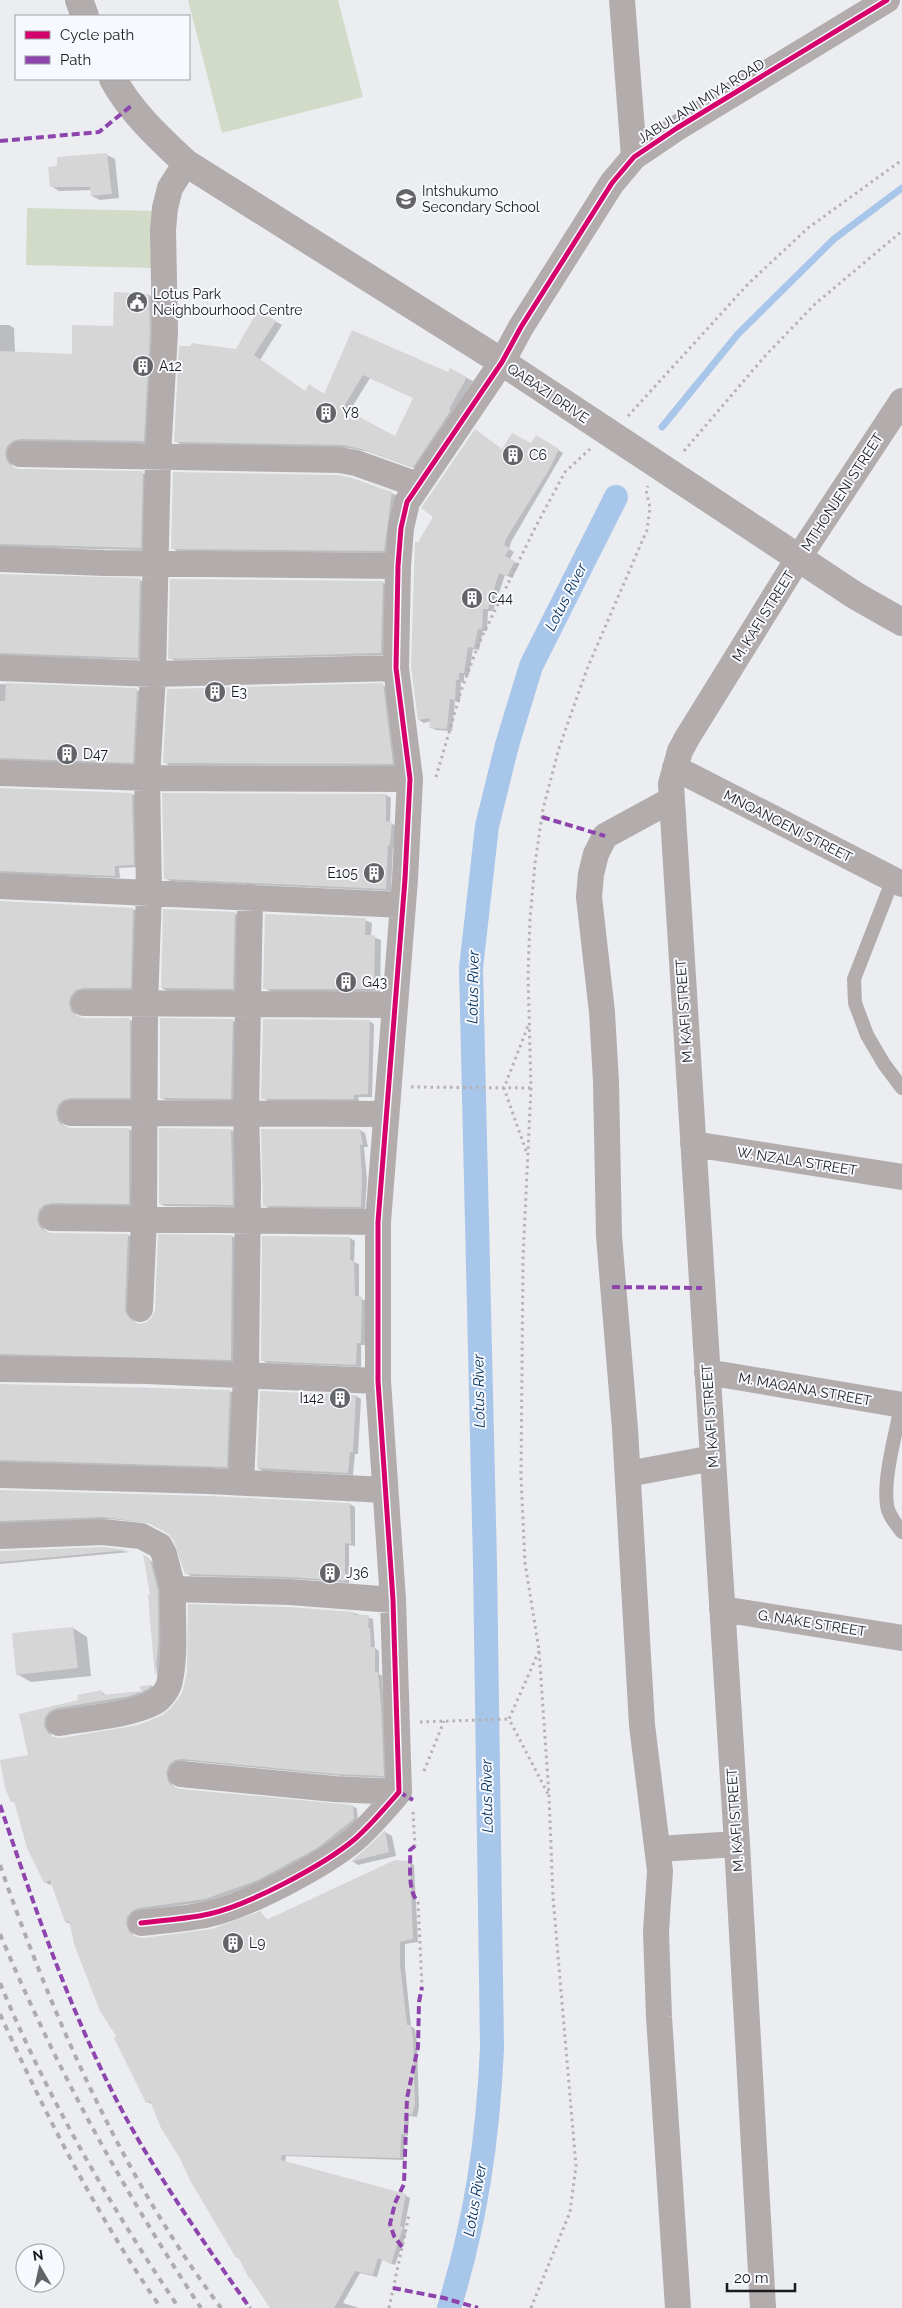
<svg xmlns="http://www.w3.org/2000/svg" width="902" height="2308" font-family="Raleway,sans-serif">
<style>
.green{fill:#d1dbc8}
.shadow{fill:#0003;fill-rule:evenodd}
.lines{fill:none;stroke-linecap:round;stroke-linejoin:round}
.stream{stroke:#a7c6e9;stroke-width:7}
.canal{stroke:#a7c6e9;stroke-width:24}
.building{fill:#d6d6d7;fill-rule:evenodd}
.path{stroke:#b5b2b5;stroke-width:3;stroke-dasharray:2.5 4;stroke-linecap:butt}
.service{stroke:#b3acad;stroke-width:14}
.minor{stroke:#b3acad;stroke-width:26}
.tertiary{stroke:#b3acad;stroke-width:28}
.rail{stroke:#afacaf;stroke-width:4;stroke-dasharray:6 6;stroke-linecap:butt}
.quiet{stroke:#8e44ad;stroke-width:4;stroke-dasharray:8 4;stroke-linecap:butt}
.cycleway-casing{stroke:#f7f9fe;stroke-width:8}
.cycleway{stroke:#d6006c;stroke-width:5}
.labels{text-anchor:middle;stroke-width:4;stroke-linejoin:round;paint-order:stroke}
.street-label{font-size:14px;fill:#1a1b1e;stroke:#f7f9fe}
.poi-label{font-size:14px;fill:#1a1b1e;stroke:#f7f9fe;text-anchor:start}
.water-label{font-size:15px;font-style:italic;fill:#063460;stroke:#f7f9fe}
</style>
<rect width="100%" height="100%" fill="#ebedf1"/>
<!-- green -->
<path class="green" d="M188 0H338L363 97 222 133Z
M27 208 155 211 156 268 26 265Z"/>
<!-- shadow -->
<path class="shadow" d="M107 155 115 159 119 198 100 200 92 196V190L59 191 51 186Z
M149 295 154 298 148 443 10 457 12 466 15 469 142 473 147 475 145 550 0 547V325H9L14 328 15 353 73 355 114 327Z
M259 312 282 325 260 360 306 392 325 395 352 332 449 374 451 370 473 381 420 470 369 452 350 448 182 445 175 441 236 350ZM370 378 414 398 396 438 349 412Z
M537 437 563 453 511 542 509 549 514 552 510 559 519 565 512 578 505 575 493 611H488L487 631H483L479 650 473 649 469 675H464V682H461L460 702 455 701 452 731 436 730 430 727 431 721 424 723 419 720V543L503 450 532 445Z
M391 493 396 495 388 553 177 551 172 548Z
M0 575 140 580 145 582 143 660 0 656Z
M382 582 387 585 385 655 174 660 170 658Z
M0 684 137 690 142 692 137 765 0 761Z
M382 685 388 688 398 766 169 765 164 762Z
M0 789 132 794 137 797 138 867 119 868 120 878 0 874Z
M164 794 386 795 391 798 390 823 397 826 395 847H393L391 891 170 881 165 878Z
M0 902 133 909 138 912 135 990 74 1006 76 1015 79 1018 130 1020 134 1022V1100L61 1116 63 1125 70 1129H129L134 1132V1206L42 1222 44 1230 51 1234 128 1235 133 1238 130 1312 131 1319 139 1325 148 1323 153 1318 156 1310 160 1236H232L237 1239 236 1362 0 1358Z
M234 913 239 916 238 991H167L162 988Z
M365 920 372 923 371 936 381 940 380 992H271L265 988Z
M232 1020 237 1023 236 1101 166 1100 161 1098Z
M369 1021 374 1024 372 1097H358L359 1101H268L263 1098Z
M161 1130H231L235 1132 237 1207 165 1206 160 1204Z
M360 1130 365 1133 368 1147H364L367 1180 365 1209 269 1208 264 1205Z
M350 1238 355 1241 354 1262 359 1264V1298L367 1301 365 1345H361V1367L267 1363 262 1360Z
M0 1385 230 1391 235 1394 231 1469 0 1463Z
M356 1396 361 1399 358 1454H355L353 1475 263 1471 258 1468Z
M0 1491 208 1497 350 1504 355 1507V1546L349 1545V1583L296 1579 191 1576 186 1573 179 1547 168 1532 149 1523 110 1519 0 1525Z
M102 1548 130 1552 0 1564V1552Z
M147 1558 154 1563 162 1594 160 1678 157 1676Z
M354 1613 373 1619 375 1648 379 1651V1674L382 1676 388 1778 341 1776 188 1761 180 1762 170 1776 172 1784 176 1789 353 1806 357 1809 358 1822 322 1850 263 1882 211 1901 144 1910 130 1928 134 1936 143 1939 212 1930 261 1913 268 1921 409 1862 414 1865 418 1942 405 1944V1968L411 2026 415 2029 417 2043 419 2107 417 2117 409 2116 408 2136 405 2135 404 2160 286 2156 285 2162 405 2195 410 2198 404 2230 407 2231 395 2265 382 2260 377 2277 360 2273 343 2303 359 2308H272L240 2259 237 2257 152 2104 147 2102 71 1924 66 1922 53 1883 50 1885 45 1882 17 1804 12 1801 29 1756 21 1715 80 1701 102 1692 107 1696 143 1692 142 1687 152 1686 155 1688 135 1698 61 1710 49 1729 52 1737 61 1739 138 1726 168 1713Z
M73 1628 87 1637 91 1676 31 1682 17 1674Z
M385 1832 392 1836 396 1856 358 1865 352 1861Z"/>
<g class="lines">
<!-- stream -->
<path class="stream" d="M662 427 738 334 834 239 902 188"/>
<!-- canal -->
<path class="canal" d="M449 2308C476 2221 488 2138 492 2048L485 1564 471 968 487 826 507 745 531 666 616 497"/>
</g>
<!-- building -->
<path class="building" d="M107 153 112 194 91 196 90 187H50L48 167 57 166V157Z
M114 292 149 294 150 332 144 441 20 439 13 441 7 446 5 454 7 461 12 467 20 469 143 471 141 548 0 544V351L72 354V325L113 326Z
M258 310 276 321 254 355 305 391 309 384 324 394 352 330 448 372 450 368 467 377 449 409 451 410 413 467 361 449 343 445 174 442 179 346H191V343L236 349ZM363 375 413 398 395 436 343 408Z
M475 429 502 449 512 433 531 443 536 435 559 449 550 468 506 539 504 545 510 548 505 556 515 561 507 576 499 573 488 609H483L482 629H478L474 648 468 647 464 673H459V680H456L455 700 450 699 447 729 429 728 430 718 418 720 411 667 415 542H418L433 517 421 508Z
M173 472 338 475 352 478 392 492 384 551 171 549Z
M0 574 140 578 138 658 0 653Z
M170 579 383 581 381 653 168 659Z
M6 683 137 688 133 763 0 758V701H5Z
M383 683 393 764 163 763 167 689Z
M0 788 132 793 134 865 115 866V876L0 871Z
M162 793 386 794V821L392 822 390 845H388L386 889 164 879Z
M0 901 133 908 131 988H84L76 990 71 996 69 1002 71 1011 77 1016 83 1018H130V1098H71L63 1100 58 1105 56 1112 58 1121 63 1126 70 1128H129V1204L52 1203 44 1205 39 1210 37 1218 39 1226 44 1231 51 1233 128 1234 125 1309 127 1315 132 1321 139 1324 147 1322 152 1317 155 1310 158 1234 232 1235 231 1360 0 1354Z
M163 909 235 912 233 989 161 988Z
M265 914 366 918 365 935H375L374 989H263Z
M160 1018 233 1019 231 1099 160 1098Z
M263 1019 370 1020 368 1094 354 1095V1099H261Z
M159 1128 231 1129 233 1205 159 1204Z
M261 1129H360L363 1144 360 1145 362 1177 361 1207 263 1206Z
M262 1236 350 1237V1260L354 1261 355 1296 362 1297 361 1343H357L356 1365 261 1361Z
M0 1384 230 1390 227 1467 0 1460Z
M260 1391 356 1395 353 1452H350L348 1473 257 1468Z
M0 1490 208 1496 350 1503 351 1544 345 1543V1581L290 1577 185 1574 173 1539 167 1533 148 1523 103 1517 0 1521Z
M102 1547 129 1550 0 1562V1551Z
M143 1554 150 1559 158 1591V1646L155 1677 148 1595 150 1594Z
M188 1604 289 1607 354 1612V1615H369L368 1628H370L371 1647H375V1672H378L381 1707 384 1776 335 1774 182 1759 175 1760 169 1765 166 1773 168 1781 172 1786 180 1789 353 1805 354 1819 317 1848 258 1880 205 1899 139 1908 132 1911 127 1917 126 1924 129 1932 136 1937 143 1938 212 1929 261 1911 266 1920 395 1860 410 1861 413 1939 400 1942V1964L407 2025H411L413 2039 415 2103 412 2115 405 2114 404 2134H401L400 2158 282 2155 281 2160 406 2194 400 2226 403 2227 391 2264 378 2258 373 2275 355 2271 334 2308H270L250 2278H249L238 2257 236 2258 191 2182 179 2157 161 2128 150 2101 146 2103 114 2038 116 2036 100 2011 75 1947 69 1921 65 1922 50 1880 44 1883 27 1848 14 1801 11 1802 5 1788 0 1760 28 1755 19 1714 78 1700 77 1695 102 1690 103 1695 141 1691 140 1686 152 1685 148 1689 130 1696 57 1708 50 1711 45 1717 44 1726 48 1733 53 1737 61 1738 138 1725 161 1716 171 1708 182 1693 187 1672Z
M73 1627 78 1668 16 1675 12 1633Z
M385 1830 389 1852 350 1862 365 1850Z"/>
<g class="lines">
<!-- path -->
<path class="path" d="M628 416 749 283 808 228 902 160
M684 451 765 356 815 304 902 231
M436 777 462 688 479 643 536 526 565 472 590 449
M411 1087 531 1088
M526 1151 504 1088 528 1026
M539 1651 509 1719 548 1794
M420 1722 509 1719
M424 1771 444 1721
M413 1812 415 1846
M418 1902 422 1987
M389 2308 409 2215
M531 2308 570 2212 576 2166 553 1897 549 1796 539 1650 525 1563 521 1477 523 1258 531 1088 528 975 530 919 535 863 543 809 559 748 587 669 647 530 650 508 646 490 648 486"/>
<!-- service -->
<path class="service" d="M893 879 854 979 855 1003 867 1035 884 1064 902 1088
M901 1405C896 1434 883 1477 887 1505 888 1515 896 1524 902 1532"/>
<!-- minor -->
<path class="minor" d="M622 0 634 157
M20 454 340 460 356 463 418 485
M0 559 105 563 398 566
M0 668 153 674 396 668
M675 768 902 884
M0 773 147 778 410 779
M671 800 605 836 596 854 591 874 589 897 602 1012 606 1082 609 1236 625 1429 642 1725 660 1871 656 1932 659 2017 678 2308
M0 886 403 905
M84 1003 394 1005
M71 1113 386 1114
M693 1144 902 1177
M52 1218 378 1222
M140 1309 144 1219 145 1004 149 892 147 778 153 674 158 456 165 332 163 230 165 208 170 188 186 163
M0 1369 147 1371 378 1381
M707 1372 902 1405
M628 1474 713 1458
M0 1475 209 1481 385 1490
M241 1482 246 1375 248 1183 246 1113 250 897
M0 1536 103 1532 141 1536 160 1546 164 1554 173 1589 290 1592 393 1600
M722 1609 902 1638
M59 1723C86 1718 132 1715 155 1702 162 1698 169 1688 170 1680 176 1653 172 1617 173 1589
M181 1774 334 1789 399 1792
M658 1849 737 1844
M141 1923C164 1920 187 1919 209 1914 249 1905 324 1865 355 1839 371 1825 385 1808 399 1792L393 1600 378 1381V1222L405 879 410 779 396 668 398 566 401 528 407 502 502 362 521 327 612 183 634 157 677 128 887 0
M763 2308 737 1844 671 784 680 751 687 738 799 557 902 401"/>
<!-- tertiary -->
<path class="tertiary" d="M79 0 85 16
M113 79C130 111 159 138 186 163L502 362 856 596 902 622"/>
<!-- rail -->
<path class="rail" d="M0 1865C54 2020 122 2176 221 2308
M0 1934C55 2066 122 2189 201 2308
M0 1983C47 2097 110 2206 179 2308
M0 2014C45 2114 98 2218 161 2308"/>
<!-- quiet -->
<path class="quiet" d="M0 141 99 132 131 106
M542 817 605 836
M612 1287 702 1288
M399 1792 413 1800
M0 1805C39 1920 78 2036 139 2141 173 2198 211 2253 250 2308
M415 1846 410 1850C411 1866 407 1890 418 1902
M402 2247 394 2236 390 2224 395 2203 404 2184 407 2098 418 2047 419 2002 422 1987
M393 2288 444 2298 478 2308"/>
<!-- cycleway casing -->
<g class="cycleway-casing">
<path id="cycleway" d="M141 1923C164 1920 187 1919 209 1914 249 1905 324 1865 355 1839 371 1825 385 1808 399 1792L393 1600 378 1381V1222L405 879 410 779 396 668 398 566 401 528 407 502 502 362 521 327 612 183 634 157 677 128 887 0"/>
</g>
<!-- cycleway -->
<use href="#cycleway" class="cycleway"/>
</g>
<!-- icons -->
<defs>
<g id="school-disc" transform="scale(1.125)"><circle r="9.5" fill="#636468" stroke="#f7f9fe"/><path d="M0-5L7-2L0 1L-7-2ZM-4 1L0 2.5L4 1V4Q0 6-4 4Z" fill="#fff"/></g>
<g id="civic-disc" transform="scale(1.125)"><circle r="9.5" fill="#636468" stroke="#f7f9fe"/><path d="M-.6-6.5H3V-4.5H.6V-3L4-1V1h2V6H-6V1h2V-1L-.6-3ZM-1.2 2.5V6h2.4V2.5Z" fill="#fff"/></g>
<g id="building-disc" transform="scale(1.125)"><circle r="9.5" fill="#636468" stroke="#f7f9fe"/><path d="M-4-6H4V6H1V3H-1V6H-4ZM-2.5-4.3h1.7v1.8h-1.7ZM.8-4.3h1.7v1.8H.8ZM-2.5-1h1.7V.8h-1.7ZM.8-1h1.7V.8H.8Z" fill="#fff"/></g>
</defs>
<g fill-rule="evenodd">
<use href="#school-disc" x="406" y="199"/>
<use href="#civic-disc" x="137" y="302"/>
<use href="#building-disc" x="143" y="366"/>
<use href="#building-disc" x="326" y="413"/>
<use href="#building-disc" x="513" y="455"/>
<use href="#building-disc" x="472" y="598"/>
<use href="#building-disc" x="215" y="692"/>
<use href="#building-disc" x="67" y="754"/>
<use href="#building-disc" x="374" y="873"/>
<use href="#building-disc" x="346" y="982"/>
<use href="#building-disc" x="340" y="1398"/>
<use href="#building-disc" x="330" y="1573"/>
<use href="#building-disc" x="233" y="1943"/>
</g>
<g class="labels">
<!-- street labels -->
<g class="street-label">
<text transform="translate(701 101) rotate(-32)" y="5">JABULANI MIYA ROAD</text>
<text transform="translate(548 393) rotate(34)" y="5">QABAZI DRIVE</text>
<text transform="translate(842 492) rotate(-57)" y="5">MTHONJENI STREET</text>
<text transform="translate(763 616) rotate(-58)" y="5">M. KAFI STREET</text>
<text transform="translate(788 826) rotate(27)" y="5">MNQANQENI STREET</text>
<text transform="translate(684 1011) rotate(-94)" y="5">M. KAFI STREET</text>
<text transform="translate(797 1161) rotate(9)" y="5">W. NZALA STREET</text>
<text transform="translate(805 1389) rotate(10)" y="5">M. MAQANA STREET</text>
<text transform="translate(710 1416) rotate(-94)" y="5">M. KAFI STREET</text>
<text transform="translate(812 1623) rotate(9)" y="5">G. NAKE STREET</text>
<text transform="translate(735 1820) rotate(-94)" y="5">M. KAFI STREET</text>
</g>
<!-- poi labels -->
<g class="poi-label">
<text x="422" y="196">Intshukumo<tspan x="422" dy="16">Secondary School</tspan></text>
<text x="153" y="299">Lotus Park<tspan x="153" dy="16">Neighbourhood Centre</tspan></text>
<text x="159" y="371">A12</text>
<text x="342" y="418">Y8</text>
<text x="529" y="460">C6</text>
<text x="488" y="603">C44</text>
<text x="231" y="697">E3</text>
<text x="83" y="759">D47</text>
<text x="358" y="878" text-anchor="end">E105</text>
<text x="362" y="987">G43</text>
<text x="324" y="1403" text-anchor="end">I142</text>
<text x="346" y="1578">J36</text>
<text x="249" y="1948">L9</text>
</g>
<!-- water labels -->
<g class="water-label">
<text transform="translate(566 597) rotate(-63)" y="5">Lotus River</text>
<text transform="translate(473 987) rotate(-89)" y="5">Lotus River</text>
<text transform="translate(479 1391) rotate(-91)" y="5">Lotus River</text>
<text transform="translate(487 1796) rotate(-91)" y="5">Lotus River</text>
<text transform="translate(475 2200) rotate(-80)" y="5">Lotus River</text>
</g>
</g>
<!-- legend -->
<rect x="15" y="15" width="175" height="65" fill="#f7f9fe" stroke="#9fa0a4"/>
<rect x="25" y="31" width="25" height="8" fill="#d6006c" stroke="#9fa0a4"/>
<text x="60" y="40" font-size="15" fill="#1a1b1e">Cycle path</text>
<rect x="25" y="56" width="25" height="8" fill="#8e44ad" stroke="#9fa0a4"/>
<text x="60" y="65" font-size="15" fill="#1a1b1e">Path</text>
<!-- north arrow -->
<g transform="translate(40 2268) rotate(351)"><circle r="24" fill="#f7f9fe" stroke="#9fa0a4"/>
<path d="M0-4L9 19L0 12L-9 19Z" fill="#636468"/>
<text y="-8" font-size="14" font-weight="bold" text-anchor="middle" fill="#1a1b1e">N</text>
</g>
<!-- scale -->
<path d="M727 2283v8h68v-8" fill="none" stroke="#1a1b1e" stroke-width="2.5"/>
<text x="734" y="2283" font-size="15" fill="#1a1b1e" stroke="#f7f9fe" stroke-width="4" paint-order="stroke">20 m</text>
</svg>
